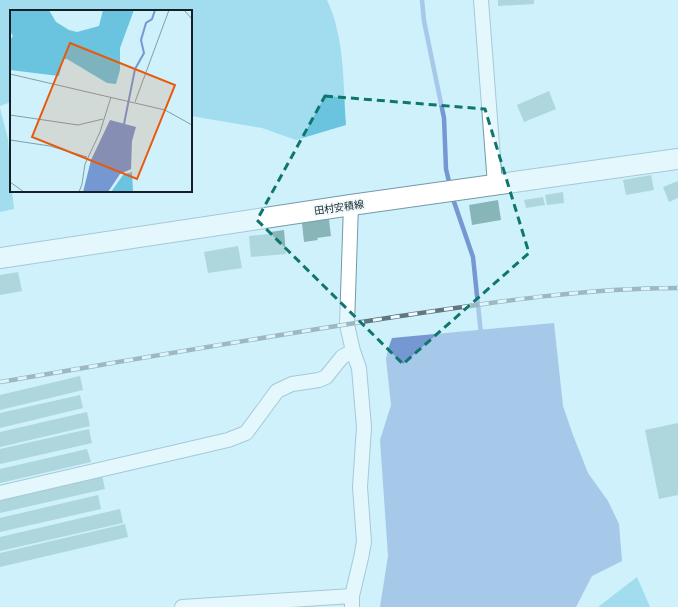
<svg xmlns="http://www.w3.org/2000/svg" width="678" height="607" font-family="'Asap Condensed','Noto Sans JP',sans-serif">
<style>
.forest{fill:#6ac4df}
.water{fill:#7698d2}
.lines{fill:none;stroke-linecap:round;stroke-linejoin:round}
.stream{stroke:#7698d2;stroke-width:4.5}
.building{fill:#88b6b8}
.minor-casing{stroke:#729aa8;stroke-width:16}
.secondary-casing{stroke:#729aa8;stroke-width:22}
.minor{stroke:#fff;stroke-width:14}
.secondary{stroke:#fff;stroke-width:20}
.rail-casing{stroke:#5f777f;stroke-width:4.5}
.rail{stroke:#f0f9fc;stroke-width:3;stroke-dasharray:9;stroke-linecap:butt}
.marked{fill:none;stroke:#0f766e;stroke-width:3;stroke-dasharray:8 5;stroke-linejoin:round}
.labels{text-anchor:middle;stroke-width:4;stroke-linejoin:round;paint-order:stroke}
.street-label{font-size:10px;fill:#112127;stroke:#f0f9fc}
.inset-river{fill:none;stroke:#7698d2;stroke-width:2}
.inset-road{fill:none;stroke:#829ea7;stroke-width:1}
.view{fill:#e8590c;fill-opacity:0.15;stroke:#e8590c;stroke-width:2}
.inset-edge{fill:none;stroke:#112127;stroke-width:2}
</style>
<rect width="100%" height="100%" fill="#cef1fc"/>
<!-- forest -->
<path class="forest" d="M0 0H327C345 38 343 83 346 125L296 140 262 128 191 116V11H11V102L0 106Z
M0 108 8 139 11 191H12L14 209 0 212Z
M637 577 650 607H598Z"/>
<!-- water -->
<path class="water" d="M554 323 563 406 573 435 588 473 608 501 619 524 622 561 592 576 576 607H380L388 556 380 440 391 405 386 359 388 349 392 338Z"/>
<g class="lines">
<!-- stream -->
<path class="stream" d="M422 0 424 21 444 118 446 169 450 186
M452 196 473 257 481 334"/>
</g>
<!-- building -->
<path class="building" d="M498 0H534V4L498 6Z
M549 91 556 109 524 122 517 105Z
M651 175 654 190 626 195 623 180Z
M678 181V198L669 202 663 187Z
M563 192 564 203 547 205 545 195Z
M543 197 545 205 526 208 524 200Z
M498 200 501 220 472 225 469 205Z
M329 219 331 236 317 238 318 240 304 242 302 223Z
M284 230 286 254 251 257 249 236 270 234V232Z
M238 246 242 268 208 273 204 252Z
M18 272 22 291 0 295V275Z
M80 376 83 390 0 410V395Z
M80 395 83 408 0 428V413Z
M87 412 90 426 0 447V432Z
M678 423V495L659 499 645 430Z
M89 429 92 443 0 464V449Z
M87 449 91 462 0 483V469Z
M102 475 105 489 0 513V499Z
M98 495 101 509 0 532V518Z
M120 509 123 523 0 551V537Z
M125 524 128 537 0 567V553Z"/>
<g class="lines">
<!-- minor casing -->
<g class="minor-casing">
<path id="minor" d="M481 0 495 185
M351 205 347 325 353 351 359 368 364 427 360 487 364 542 361 558 352 596V607
M0 493 228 440 246 433 277 391 292 384 319 380 326 377 342 357 353 351
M182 607 352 596"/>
</g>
<!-- secondary casing -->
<g class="secondary-casing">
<path id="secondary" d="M0 258 351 205 678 159"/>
</g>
<!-- minor -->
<use href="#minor" class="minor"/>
<!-- secondary -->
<use href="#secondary" class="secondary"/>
<!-- rail casing -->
<g class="rail-casing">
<path id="rail" d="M0 382C131 360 263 337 394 317 488 303 583 288 678 288"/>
</g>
<!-- rail -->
<use href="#rail" class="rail"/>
</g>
<!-- marked area -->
<path d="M0 0H678V607H0ZM325 96 485 109 529 253 403 364 257 220Z" fill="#cef1fc" fill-opacity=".55" fill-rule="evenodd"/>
<path class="marked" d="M325 96 485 109 529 253 403 364 257 220Z"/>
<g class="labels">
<!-- street labels -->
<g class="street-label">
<text transform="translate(339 207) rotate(-8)" y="4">田村安積線</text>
</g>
</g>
<!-- overview -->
<g transform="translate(10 10)">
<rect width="182" height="182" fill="#cef1fc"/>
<path d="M0 0H39L46 12 59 20 67 22 89 16 93 0H124L110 38V60L106 74 97 73 57 49H53L49 66 0 60V30L3 26 0 21ZM122 162 123 182H101L113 165Z" fill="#6ac4df"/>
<path d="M100 110 126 117 122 131 121 159 110 164 98 182H73L81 150Z" fill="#7698d2"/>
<path class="inset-river" d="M114 114 125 59 134 43 131 30 136 13 142 9 145 0"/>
<path class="inset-road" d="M174 0 182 9M0 64 155 100 182 115M125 92 159 0M0 105 68 115 93 109M0 130 40 136 77 147M0 172 14 182M69 182 72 174 75 154 90 122 101 87"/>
<path class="view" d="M60 33 165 75 127 169 22 127Z"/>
<rect width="182" height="182" class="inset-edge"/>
</g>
</svg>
